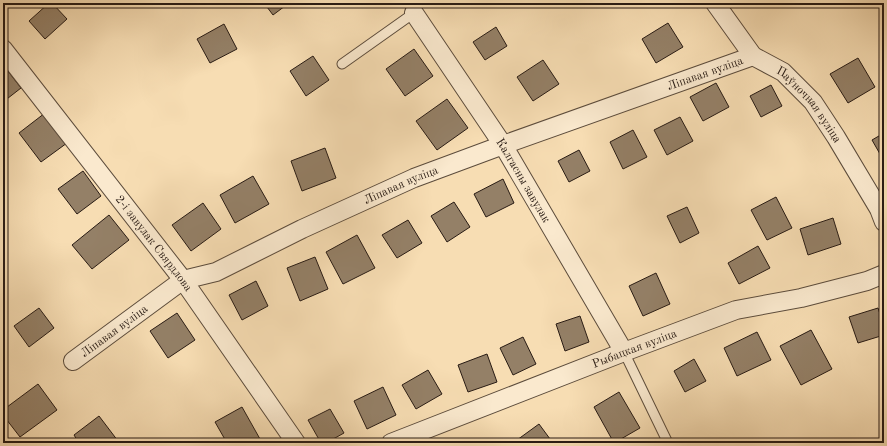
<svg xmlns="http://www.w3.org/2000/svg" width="887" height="446" font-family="'Old Standard TT',serif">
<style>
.building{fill:#948067;stroke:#281b14}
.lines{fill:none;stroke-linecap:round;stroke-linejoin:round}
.lane-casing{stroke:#5c4c3c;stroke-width:11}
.street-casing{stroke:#5c4c3c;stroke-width:20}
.lane{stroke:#fae9ce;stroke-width:9}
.street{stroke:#fae9ce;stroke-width:18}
.labels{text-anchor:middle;stroke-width:3;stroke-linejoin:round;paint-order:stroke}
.street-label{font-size:12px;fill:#281b14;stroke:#fae9ce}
</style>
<rect width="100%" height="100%" fill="#f7ddb3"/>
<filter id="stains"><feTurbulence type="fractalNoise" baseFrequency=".005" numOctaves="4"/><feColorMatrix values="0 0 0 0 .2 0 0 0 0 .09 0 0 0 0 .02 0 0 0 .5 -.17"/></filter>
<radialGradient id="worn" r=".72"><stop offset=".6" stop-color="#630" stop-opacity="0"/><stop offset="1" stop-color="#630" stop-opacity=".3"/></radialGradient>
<!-- building -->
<path class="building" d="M49 3H52L67 19 45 39 29 21Z
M264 3H289L273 15Z
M668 23 683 47 656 63 642 39Z
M224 24 237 49 210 63 197 39Z
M496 27 507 46 485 60 473 42Z
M414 49 433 76 405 96 386 69Z
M313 56 329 80 306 96 290 71Z
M858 58 875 87 848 103 830 74Z
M543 60 559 84 533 101 517 77Z
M4 66 21 88 3 102V68Z
M716 83 729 107 703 121 690 97Z
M771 85 782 106 761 117 750 96Z
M447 99 468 128 437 150 416 121Z
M45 113 67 143 41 162 19 133Z
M680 117 693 141 667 155 654 130Z
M633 130 647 157 623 169 610 142Z
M884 133V161L872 140Z
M325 148 336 178 302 191 291 161Z
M579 150 590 171 569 182 558 161Z
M83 171 101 196 77 214 58 189Z
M253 176 269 204 235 223 220 195Z
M503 179 514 203 486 217 474 194Z
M776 197 792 228 767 240 751 210Z
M454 202 470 227 447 242 431 216Z
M203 203 221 229 191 251 172 225Z
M687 207 699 233 680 243 667 216Z
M109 215 129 240 92 269 72 245Z
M833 218 841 244 808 255 800 229Z
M408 220 422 243 397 258 382 235Z
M357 235 375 268 343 284 326 252Z
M758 246 770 268 739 284 728 263Z
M315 257 328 289 300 301 287 268Z
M656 273 670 304 643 316 629 286Z
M256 281 268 306 242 320 229 295Z
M39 308 54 328 29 347 14 326Z
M878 308 884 326V335L858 343 849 317Z
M177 313 195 340 168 358 150 331Z
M580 316 589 342 565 351 556 324Z
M811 330 832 369 801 385 780 346Z
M757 332 771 360 737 376 724 348Z
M523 337 536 364 513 375 500 348Z
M487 354 497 382 468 392 458 365Z
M694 359 706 381 685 392 674 371Z
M428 370 442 394 416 409 402 385Z
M38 384 57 410 20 437 3 415V410Z
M383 387 396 415 367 429 354 401Z
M619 392 640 428 614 443 594 407Z
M242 407 260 439 253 443H227L215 422Z
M330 409 344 433 326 443H321L308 420Z
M99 416 118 441 115 443H79L74 435Z
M539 424 553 443H519L517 440Z"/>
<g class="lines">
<!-- lane casing -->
<g class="lane-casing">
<path id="lane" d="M342 64 414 13
M624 352 668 443"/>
</g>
<!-- street casing -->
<g class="street-casing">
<g id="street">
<path id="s1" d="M715 3 753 56 783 72 813 102 836 137 879 209 884 222"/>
<path id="s2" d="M414 13 503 145 624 352"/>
<path id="s3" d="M3 49 183 280 296 443"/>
<path id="s4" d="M73 361 183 280 216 272 302 229 414 178 503 145 753 56"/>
<path id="s5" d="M391 443 624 352 736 310 801 298 867 281 884 274"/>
</g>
</g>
<!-- lane -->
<use href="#lane" class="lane"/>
<!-- street -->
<use href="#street" class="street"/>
</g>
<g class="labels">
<!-- street labels -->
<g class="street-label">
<text dy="4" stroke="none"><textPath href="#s4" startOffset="699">Ліпавая вуліца</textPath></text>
<text dy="4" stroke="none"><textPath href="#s1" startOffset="141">Паўночная вуліца</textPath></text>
<text dy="4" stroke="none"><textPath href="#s2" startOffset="200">Калгасны завулак</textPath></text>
<text dy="4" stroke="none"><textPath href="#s4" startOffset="375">Ліпавая вуліца</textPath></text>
<text dy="4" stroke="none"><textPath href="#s3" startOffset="246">2-і завулак Свярдлова</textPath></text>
<text dy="4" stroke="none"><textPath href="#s4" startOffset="51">Ліпавая вуліца</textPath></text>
<text dy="4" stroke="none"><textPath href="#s5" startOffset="261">Рыбацкая вуліца</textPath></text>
</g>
</g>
<!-- margin -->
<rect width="887" height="446" fill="none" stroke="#f7ddb3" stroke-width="16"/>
<rect x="4" y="4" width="879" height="438" fill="none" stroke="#281b14" stroke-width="2"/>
<rect x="8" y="8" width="871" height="430" fill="none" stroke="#281b14"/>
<rect width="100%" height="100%" filter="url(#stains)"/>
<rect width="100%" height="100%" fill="url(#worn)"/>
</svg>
